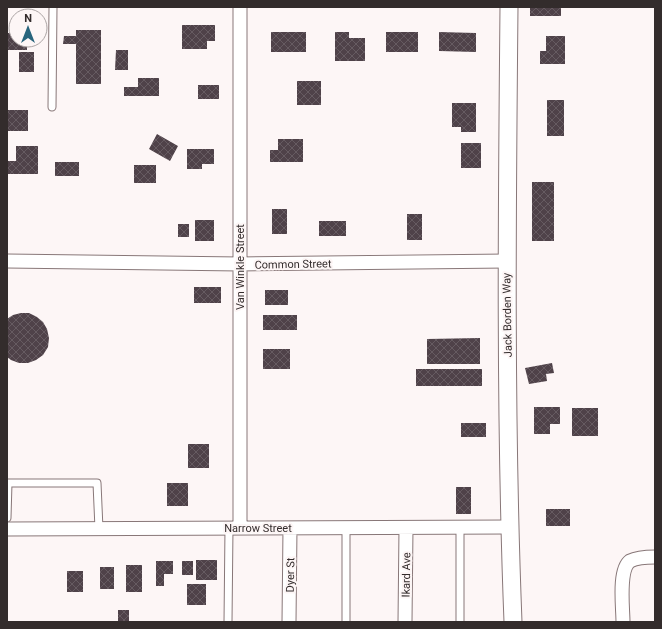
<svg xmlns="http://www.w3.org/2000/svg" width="662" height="629" font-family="Roboto,sans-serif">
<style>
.building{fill:url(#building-cross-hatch)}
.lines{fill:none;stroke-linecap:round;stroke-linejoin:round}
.service-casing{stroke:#887778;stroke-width:9}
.minor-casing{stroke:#887778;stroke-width:15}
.tertiary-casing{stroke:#887778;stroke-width:19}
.service{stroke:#fff;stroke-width:7}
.minor{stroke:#fff;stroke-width:13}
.tertiary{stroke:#fff;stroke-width:17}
.labels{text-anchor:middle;stroke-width:4;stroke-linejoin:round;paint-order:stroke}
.street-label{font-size:11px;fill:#332c2c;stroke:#fdf6f6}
</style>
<defs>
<pattern id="building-cross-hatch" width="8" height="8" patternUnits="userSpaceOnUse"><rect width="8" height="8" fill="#4f4249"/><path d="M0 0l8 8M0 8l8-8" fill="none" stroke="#665b61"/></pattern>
</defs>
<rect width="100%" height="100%" fill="#fdf6f6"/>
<!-- building -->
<path class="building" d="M530 7H561V16H530Z
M182 25H215V41H207V49H182Z
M76 30H101V84H76V44H63L64 36H76Z
M271 32H306V52H271Z
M335 32H349V38H365V61H335Z
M386 32H418V52H386Z
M439 32 476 33V52L439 51Z
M7 33H16V40H27V50H7Z
M546 36H565V64H540V51H546Z
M116 50H128V70H115Z
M19 52H34V72H19Z
M138 78H159V96H124V87H138Z
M297 81H321V105H297Z
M198 85H219V99H198Z
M547 100H564V136H547Z
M452 103H476V132H461V127H452Z
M7 110H28V131H7Z
M157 134 178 146 170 161 149 149Z
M278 139H303V162H270V150H278Z
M461 143H481V168H461Z
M16 146H38V174H7V161H16Z
M187 149H214V164H202V169H187Z
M55 162H79V176H55Z
M134 165H156V183H134Z
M532 182H554V241H532Z
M272 209H287V234H272Z
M407 214H422V240H407Z
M195 220H214V241H195Z
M319 221H346V236H319Z
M178 224H189V237H178Z
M194 287H221V303H194Z
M265 290H288V305H265Z
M21 313H29L37 317 43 322 47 329 49 338 48 347 43 355 36 360 28 363H19L11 360 7 357V319L13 315Z
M263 315H297V330H263Z
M480 338V364H427V339Z
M263 349H290V369H263Z
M552 363 554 373 546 374 547 381 529 384 525 368Z
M416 369H482V386H416Z
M534 407H560V424H550V434H534Z
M572 408H598V436H572Z
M461 423H486V437H461Z
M188 444H209V468H188Z
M167 483H188V506H167Z
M456 487H471V514H456Z
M546 509H570V526H546Z
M196 560H217V580H196Z
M156 561H173V574H164V586H156Z
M182 561H193V575H182Z
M126 565H142V592H126Z
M100 567H114V589H100Z
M67 571H83V592H67Z
M187 584H206V605H187Z
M118 610H129V622H118Z"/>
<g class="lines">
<!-- service casing -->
<g class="service-casing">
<path id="service" d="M52 107 53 7
M7 518 8 483H97L99 529
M460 527V622
M346 528V622
M228 622 229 528"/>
</g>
<!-- minor casing -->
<g class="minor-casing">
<path id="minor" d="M240 7V528
M7 261 240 264 507 261
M7 529 509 527
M289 622 290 528
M405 622 406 528
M623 622C623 608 618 570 630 561 638 557 647 557 655 557"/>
</g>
<!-- tertiary casing -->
<g class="tertiary-casing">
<path id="tertiary" d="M509 7C507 212 505 417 513 622"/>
</g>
<!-- service -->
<use href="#service" class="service"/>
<!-- minor -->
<use href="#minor" class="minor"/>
<!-- tertiary -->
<use href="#tertiary" class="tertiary"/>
</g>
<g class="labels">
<!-- street labels -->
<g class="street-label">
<text transform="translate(293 264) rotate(-1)" y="4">Common Street</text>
<text transform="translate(240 267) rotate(-90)" y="4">Van Winkle Street</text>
<text transform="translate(507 315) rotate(-91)" y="4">Jack Borden Way</text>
<text x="258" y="532">Narrow Street</text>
<text transform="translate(290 575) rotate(-89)" y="4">Dyer St</text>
<text transform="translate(406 575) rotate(-89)" y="4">Ikard Ave</text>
</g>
</g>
<!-- border -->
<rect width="662" height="629" fill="none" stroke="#332c2c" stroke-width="16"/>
<!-- north arrow -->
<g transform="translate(28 28)"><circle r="19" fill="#fdf6f6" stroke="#aca5a5"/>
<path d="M0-3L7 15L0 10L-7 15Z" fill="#28647c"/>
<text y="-6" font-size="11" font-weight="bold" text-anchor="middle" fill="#332c2c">N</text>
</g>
</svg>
